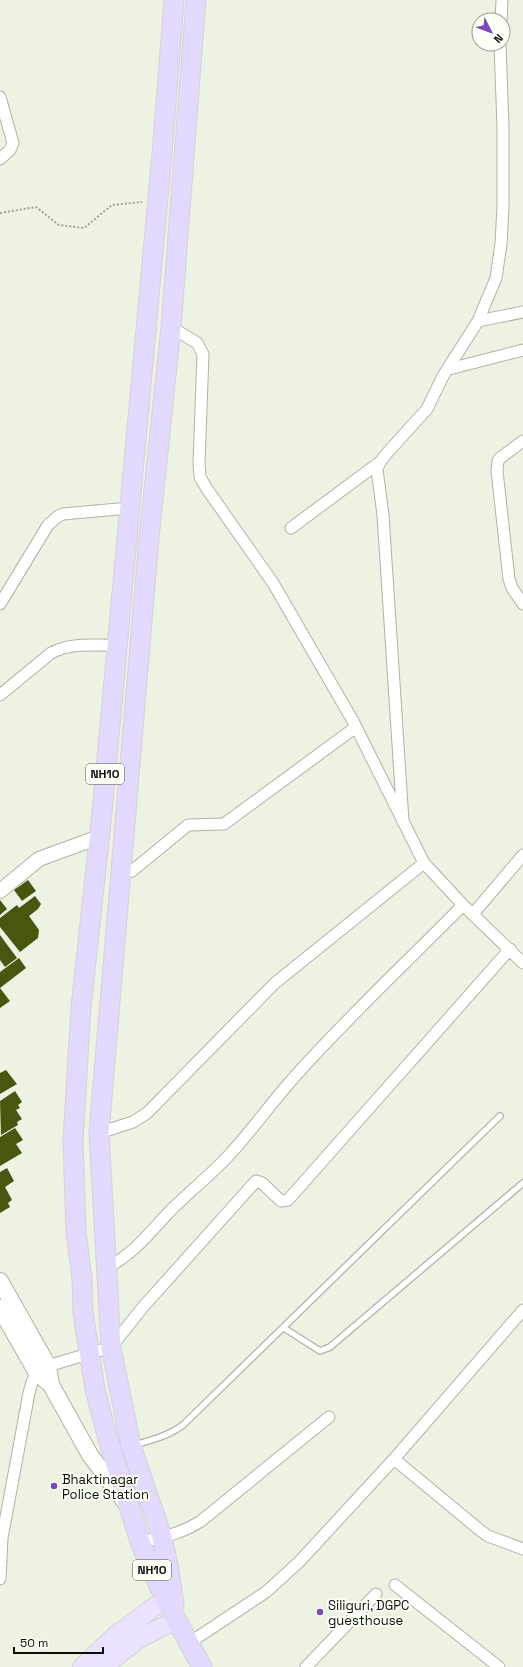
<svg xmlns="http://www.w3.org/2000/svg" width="523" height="1667" font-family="'Space Grotesk',sans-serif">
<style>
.building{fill:#46570f}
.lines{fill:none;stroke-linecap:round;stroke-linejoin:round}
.service-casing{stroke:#afb4a5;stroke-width:8}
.minor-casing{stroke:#afb4a5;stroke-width:13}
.tertiary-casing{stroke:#afb4a5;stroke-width:16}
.secondary-casing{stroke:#afb4a5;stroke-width:18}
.primary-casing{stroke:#d3d3d2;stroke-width:20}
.trunk-casing{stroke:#d3d3d2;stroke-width:21}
.path{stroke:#a0a499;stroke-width:2;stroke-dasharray:2 2;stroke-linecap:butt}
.service{stroke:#fff;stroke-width:5.5}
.minor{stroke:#fff;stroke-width:11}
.tertiary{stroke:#fff;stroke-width:14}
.secondary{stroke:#fff;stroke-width:16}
.primary{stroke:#eae2fe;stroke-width:18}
.trunk{stroke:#e3d8fe;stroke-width:19}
.poi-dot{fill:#7948c0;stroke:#fbfff5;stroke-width:1.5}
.labels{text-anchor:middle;stroke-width:4;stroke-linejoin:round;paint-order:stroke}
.shield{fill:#fbfff5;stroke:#52554e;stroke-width:1}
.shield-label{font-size:12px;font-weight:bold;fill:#0a0c07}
.poi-label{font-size:13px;fill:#0a0c07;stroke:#fbfff5;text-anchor:start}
</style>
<rect width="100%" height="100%" fill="#edf2e3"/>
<!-- building -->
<path class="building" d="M28 880 36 891 22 901 14 890Z
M35 896 41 904 38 909 29 916 39 930 38 938 20 952 0 927V918L17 905 19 908Z
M0 900 7 909 0 915Z
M0 935 17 958 5 967 0 960Z
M19 958 26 968 0 988V972Z
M0 988 10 1001 0 1008Z
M6 1070 17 1084 0 1094V1073Z
M15 1091 22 1102 18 1105 20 1108 16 1110 22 1119 17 1122 18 1125 1 1135 0 1101Z
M15 1128 23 1140 16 1144 22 1153 0 1166V1137Z
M7 1168 14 1181 5 1187 12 1200 8 1203 10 1207 0 1213V1172Z"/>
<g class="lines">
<!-- service casing -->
<g class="service-casing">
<path id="service" d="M284 1328 320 1351 330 1347 523 1183
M134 1445C152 1440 168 1436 183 1425L500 1116"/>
</g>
<!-- minor casing -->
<g class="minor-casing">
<path id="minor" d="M501 20 502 0
M0 97 13 143 10 150 0 159
M478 321 523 312
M171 327 197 343 203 354 199 463 200 477 207 489 273 583 353 721 424 863 463 905 523 963
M449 369 523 350
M523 441 500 458 498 461 497 471 509 579 512 588 523 604
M291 528 380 462
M0 604 48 525 57 517 63 514 129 508
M0 695 51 653C72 642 93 646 117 645
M403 821 383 515 377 469 380 462 388 452 427 409 443 376 478 321 496 278 501 244 503 206V127L500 44
M120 874 132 871 188 825 224 824 356 727
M473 914 523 855
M99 1133 133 1122 147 1113 275 983 424 863
M106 1268C133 1255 151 1231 171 1210 190 1191 212 1174 230 1154 254 1128 274 1099 298 1073 351 1014 408 961 463 905
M394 1459 481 1531 488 1536 523 1549
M140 1542C163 1537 181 1534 201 1521L329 1417
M0 1579 2 1538 29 1393 32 1382 37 1373 48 1366 111 1347 143 1307 256 1181 262 1183 281 1201 288 1200 510 949
M395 1585 499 1667
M189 1643 266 1592 299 1562 394 1459 523 1310
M306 1667 376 1594"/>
</g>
<!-- tertiary casing -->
<g class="tertiary-casing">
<path id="tertiary" d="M0 891 39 859 99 837"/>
</g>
<!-- secondary casing -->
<g class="secondary-casing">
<path id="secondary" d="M0 1281 48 1366 51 1385 90 1455 126 1503
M0 1308 37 1373 51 1385"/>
</g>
<!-- primary casing -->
<g class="primary-casing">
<path id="primary" d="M82 1667 115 1636 165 1599
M103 1667 140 1638 176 1620"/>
</g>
<!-- trunk casing -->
<g class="trunk-casing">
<path id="trunk" d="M174 0 162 154 102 813 81 1007 73 1141 76 1232 82 1279 83 1313 95 1389 106 1432 140 1542 165 1599 202 1667
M174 1604 169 1570 162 1537 131 1446 111 1347 99 1133 149 538 171 327 196 0"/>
</g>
<!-- path -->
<path class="path" d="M0 213 36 207 59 225 84 228 112 205 142 202"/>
<!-- service -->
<use href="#service" class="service"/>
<!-- minor -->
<use href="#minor" class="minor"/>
<!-- tertiary -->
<use href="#tertiary" class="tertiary"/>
<!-- secondary -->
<use href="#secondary" class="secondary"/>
<!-- primary -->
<use href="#primary" class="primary"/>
<!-- trunk -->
<use href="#trunk" class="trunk"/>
</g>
<!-- markers -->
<g class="poi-dot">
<circle cx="54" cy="1486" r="4"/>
<circle cx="320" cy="1612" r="4"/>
</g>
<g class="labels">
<!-- shield labels -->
<g class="shield">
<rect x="86" y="764" width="38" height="20" rx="3"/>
<rect x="133" y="1560" width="38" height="20" rx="3"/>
</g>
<g class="shield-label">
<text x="105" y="778">NH10</text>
<text x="152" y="1574">NH10</text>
</g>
<!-- poi labels -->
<g class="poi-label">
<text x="62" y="1484">Bhaktinagar<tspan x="62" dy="15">Police Station</tspan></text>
<text x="328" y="1610">Siliguri, DGPC<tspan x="328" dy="15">guesthouse</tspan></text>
</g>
</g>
<!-- north arrow -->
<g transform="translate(491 32) rotate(132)"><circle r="19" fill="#fbfff5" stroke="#9b9e96"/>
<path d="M0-3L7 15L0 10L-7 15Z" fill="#7948c0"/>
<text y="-6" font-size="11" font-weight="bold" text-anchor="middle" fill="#0a0c07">N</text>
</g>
<!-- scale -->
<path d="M14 1647v6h89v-6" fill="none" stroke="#0a0c07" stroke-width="2"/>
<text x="20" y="1647" font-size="12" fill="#0a0c07" stroke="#fbfff5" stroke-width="3" paint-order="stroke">50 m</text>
</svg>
